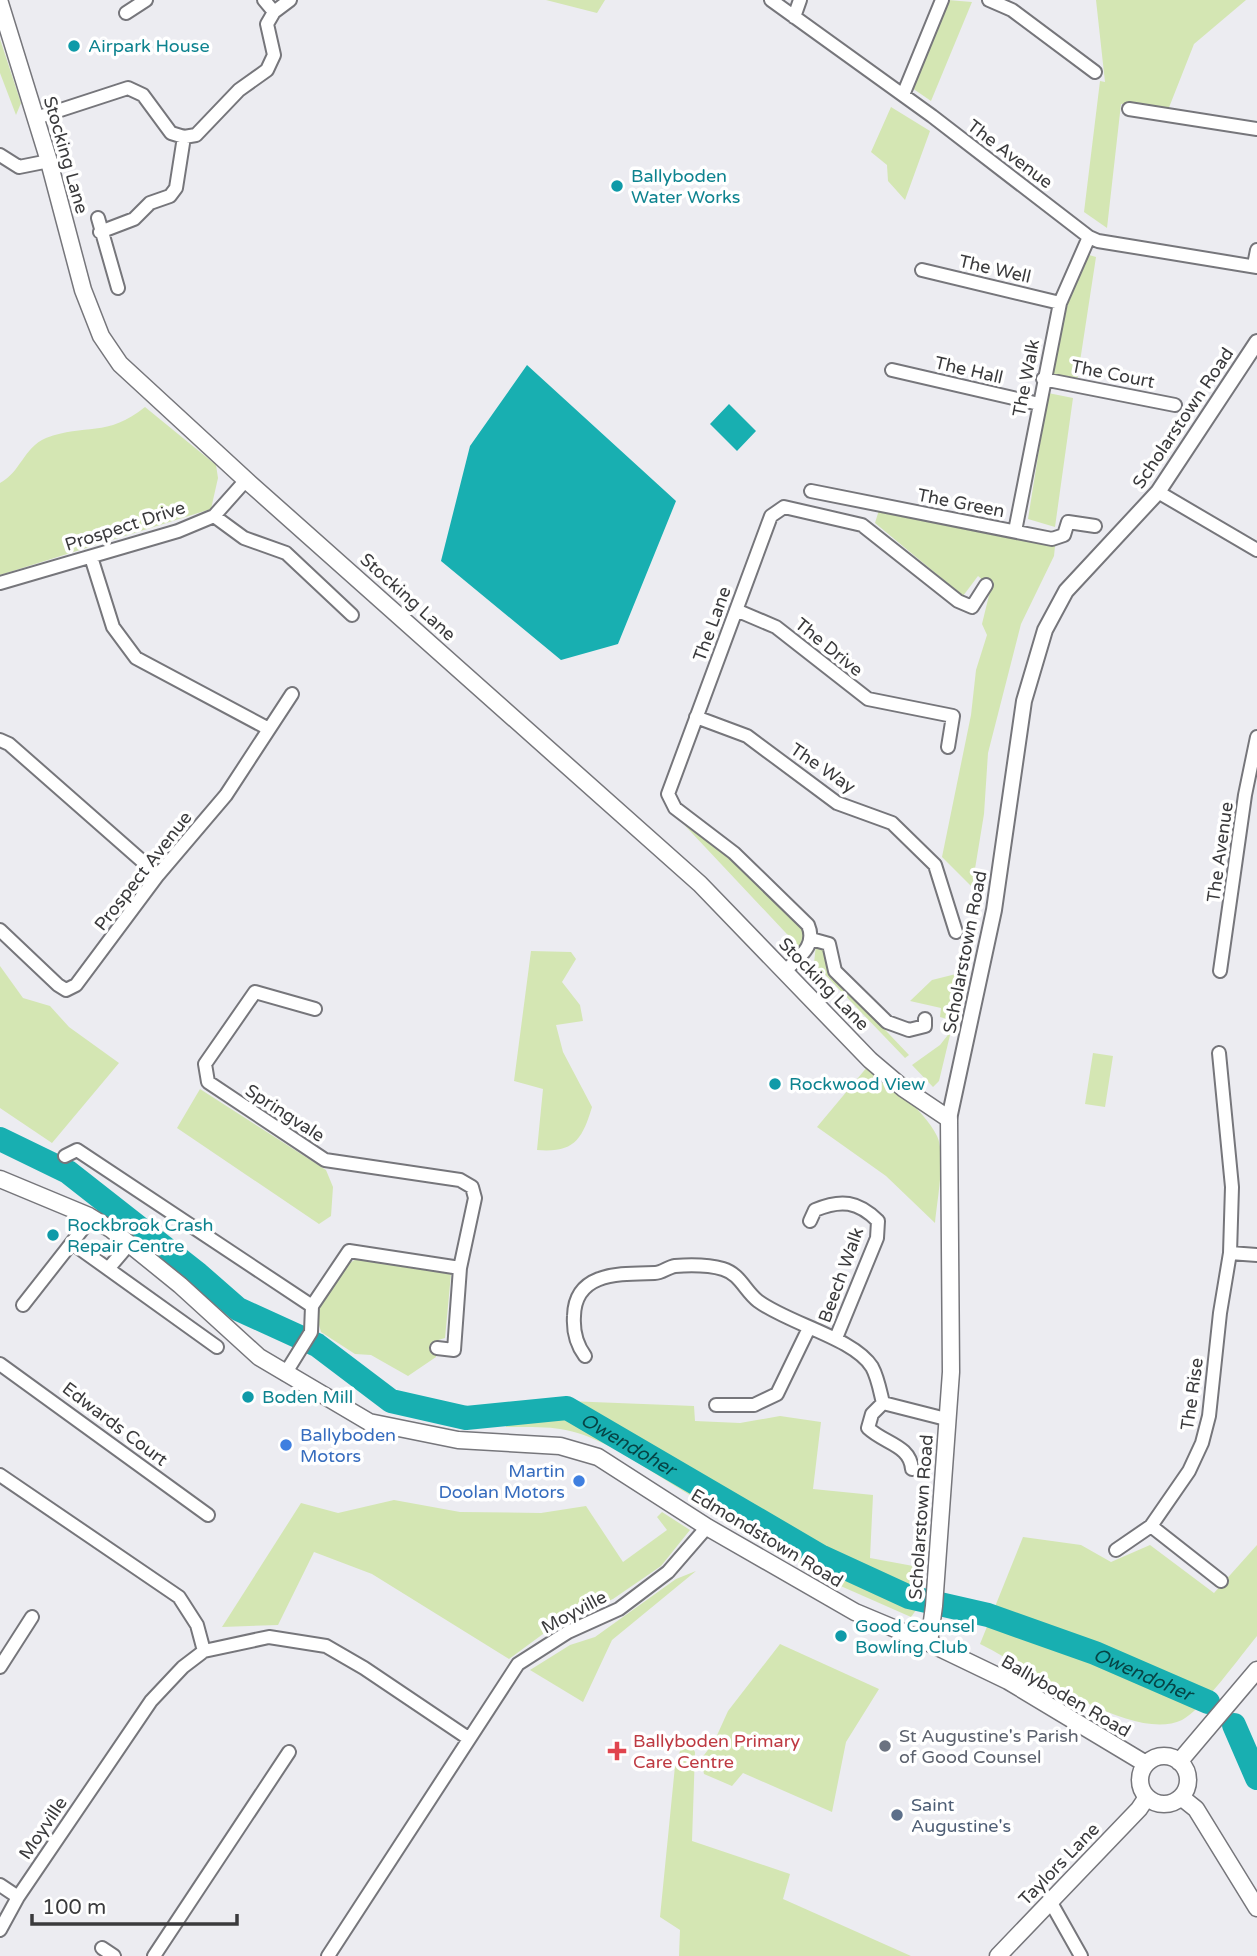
<svg xmlns="http://www.w3.org/2000/svg" width="1257" height="1956" font-family="'Varela Round',sans-serif">
<style>
.green{fill:#d4e6b3}
.water{fill:#18afb1}
.lines{fill:none;stroke-linecap:round;stroke-linejoin:round}
.river{stroke:#18afb1;stroke-width:24}
.minor-casing{stroke:#76767b;stroke-width:16}
.tertiary-casing{stroke:#76767b;stroke-width:18}
.secondary-casing{stroke:#76767b;stroke-width:19}
.minor{stroke:#fff;stroke-width:12}
.tertiary{stroke:#fff;stroke-width:14}
.secondary{stroke:#fff;stroke-width:16}
.culture-dot{fill:#0f9aa8;stroke:#fff;stroke-width:2.5}
.shop-dot{fill:#3f7fe0;stroke:#fff;stroke-width:2.5}
.worship-dot{fill:#6b7280;stroke:#fff;stroke-width:2.5}
.health-dot{fill:#e0444e;stroke:#fff;stroke-width:2.5}
.service-dot{fill:#5c6f8a;stroke:#fff;stroke-width:2.5}
.labels{text-anchor:middle;stroke-width:7;stroke-linejoin:round;paint-order:stroke}
.culture-label{font-size:18px;fill:#0d838f;stroke:#fff;text-anchor:start}
.street-label{font-size:18px;fill:#3a3a3c;stroke:#fff}
.shop-label{font-size:18px;fill:#366cbe;stroke:#fff;text-anchor:start}
.worship-label{font-size:18px;fill:#5b616d;stroke:#fff;text-anchor:start}
.health-label{font-size:18px;fill:#be3a42;stroke:#fff;text-anchor:start}
.service-label{font-size:18px;fill:#4e5e75;stroke:#fff;text-anchor:start}
.water-label{font-size:19px;font-style:italic;fill:#064445;stroke:#fff}
</style>
<rect width="100%" height="100%" fill="#ececf1"/>
<!-- green -->
<path class="green" d="M546 0H605L597 13Z
M948 0 972 2 931 101 912 88Z
M1096 0H1246L1194 44 1168 110 1121 104 1107 228 1084 212 1100 81 1105 82Z
M0 39 21 103 16 115 0 73Z
M891 107 930 131 905 200 888 181 887 165 871 152Z
M1089 255 1096 257 1077 381 1052 376 1067 306Z
M1048 393 1073 398 1055 527 1028 519Z
M145 407 216 465 218 478 211 509 0 575V483C21 472 23 448 46 438 85 423 107 438 145 407Z
M879 510 1055 546 1054 556 1021 624 988 753 984 814 972 887 942 857 971 715 976 670 987 635 982 624 991 587 978 576 963 596 875 523Z
M675 815 729 857 803 927 806 941 800 948Z
M816 945 827 949 831 973 909 1055 905 1058 814 963Z
M531 951 571 952 576 959 562 982 580 1005 583 1021 556 1025 563 1052 592 1107C582 1140 574 1153 537 1150L543 1089 514 1081Z
M0 966 23 998 50 1006 69 1027 119 1063 52 1143 0 1108Z
M956 974 947 1019 940 1017 941 1008 910 1001 932 980Z
M951 1031 939 1081 933 1087 912 1065 940 1045Z
M1093 1053 1113 1056 1105 1107 1085 1104Z
M868 1066C891 1087 923 1108 937 1136 946 1155 937 1201 935 1223L886 1176 817 1127Z
M200 1089 326 1170 333 1187 331 1216 319 1224 177 1128Z
M359 1258 451 1274 445 1338 435 1341 436 1357 408 1376 371 1355 355 1354 321 1332C320 1327 317 1320 317 1315 321 1296 340 1265 359 1258Z
M567 1401 694 1406 695 1421 740 1423 780 1416 821 1422 813 1489 873 1495 870 1558 924 1568 919 1606 911 1617 827 1580 617 1450C570 1426 558 1427 506 1427L507 1406Z
M394 1500 460 1512 541 1513 586 1506 623 1562 667 1530 657 1517 662 1512 690 1530 661 1566 613 1599 558 1623 509 1659 372 1574 314 1552 278 1625 222 1627 301 1503 338 1513Z
M1023 1537 1081 1545 1111 1562 1150 1545 1214 1593 1257 1545V1636C1241 1655 1202 1710 1182 1720 1132 1744 1028 1667 980 1644Z
M696 1571 612 1640 583 1702 530 1670 570 1645 595 1637 676 1579Z
M780 1644 879 1689 846 1742 832 1812 743 1773 732 1786 704 1774 701 1759 714 1742 728 1711Z
M685 1736 695 1752 692 1841 790 1874 783 1899 911 1956H679L680 1930 660 1917 675 1766Z"/>
<!-- water -->
<path class="water" d="M527 365 676 501 618 644 561 660 441 561 470 446Z
M729 404 756 431 737 451 710 424Z"/>
<g class="lines">
<!-- river -->
<g class="river">
<path id="s1" d="M0 1139 68 1172 198 1274 238 1309 317 1345 391 1401 466 1418 567 1408 822 1557 909 1597 988 1615 1095 1653 1208 1702"/>
<path d="M1234 1725 1257 1778"/>
</g>
<!-- minor casing -->
<g class="minor-casing">
<path id="minor" d="M264 0 274 12
M771 0 932 116 1089 237 1098 241 1257 267
M989 0 1012 10 1095 72
M126 13 146 0
M794 17 800 0
M903 95 942 0
M1129 109 1257 129
M36 118 128 88 143 95 171 133 184 137 196 135 239 90 267 70 274 55 267 24 274 12 290 0
M0 155 19 167 49 161
M98 218 118 288
M100 232 134 219 150 203 170 196 176 188 184 137
M1254 265 1257 250
M922 270 1060 303
M892 370 1039 404
M1043 379 1175 405
M811 491 1052 539 1064 535 1068 522 1095 526
M1158 492 1257 550
M214 516 244 538 286 553 352 615
M1015 531 1060 303 1089 237
M91 557 113 627 136 658 269 729
M0 583 178 531 214 516 246 480
M736 610 776 627 868 699 953 716 948 747
M696 717 747 736 837 803 892 823 935 865 956 932
M0 740 9 744 158 875
M0 930 58 985 66 990 76 985 158 875 226 795 292 694
M811 939 829 944 835 971 887 1022 909 1030 925 1026V1019
M785 971C799 957 817 946 808 925L734 853 675 808 668 794 771 516 784 507 862 525 958 601 972 607 986 585
M1220 971 1245 795 1257 737
M315 1009 255 992 205 1064 208 1082 325 1160 460 1180 472 1187 475 1198 460 1268 454 1350 437 1348
M1219 1053 1232 1187 1230 1253
M65 1156 77 1150 312 1306
M810 1221 815 1210C841 1199 858 1201 878 1221L877 1238 836 1338
M79 1248 217 1347
M108 1269 130 1243
M23 1305 92 1217
M585 1356C576 1344 573 1331 574 1316 575 1271 621 1274 655 1273 662 1273 668 1267 675 1266 689 1265 709 1265 723 1269 740 1274 745 1291 758 1301 789 1324 854 1338 872 1367 878 1378 880 1391 883 1403L946 1419
M0 1364 208 1515
M285 1374 311 1332 312 1306 349 1251 460 1268
M883 1403 872 1414 868 1428C885 1444 910 1445 912 1469
M716 1405H754L777 1394 809 1328
M0 1475 179 1597 197 1625 204 1651
M1151 1526 1221 1581
M1116 1550 1151 1526 1189 1471 1202 1443 1209 1416 1220 1313 1230 1253 1257 1255
M0 1667 32 1617
M0 1885 18 1897
M1050 1901 1081 1956
M0 1930 18 1897 151 1701 183 1667 204 1651 269 1637 326 1646 364 1668 468 1738
M102 1948 114 1956
M154 1956 289 1752
M328 1956 518 1664 568 1632 619 1609 668 1572 707 1527"/>
</g>
<!-- tertiary casing -->
<g class="tertiary-casing">
<path id="tertiary" d="M949 1119 994 910 1024 701 1045 630 1066 591 1158 492 1257 342"/>
</g>
<!-- secondary casing -->
<g class="secondary-casing">
<path id="secondary" d="M0 3 48 158 83 290 101 336 120 364 246 480 700 884 870 1060 903 1088 949 1119 951 1372 934 1606 929 1643
M0 1179 89 1216 112 1230 180 1285 259 1357 369 1422 458 1440 560 1446 598 1457 707 1527 855 1612 929 1643 1008 1681 1146 1764
M1140 1780a24 24 0 1 1 48 0a24 24 0 1 1-48 0Z
M1179 1762 1257 1670
M1181 1797 1196 1809 1257 1908
M998 1956 1139 1809 1147 1797"/>
</g>
<!-- minor -->
<use href="#minor" class="minor"/>
<!-- tertiary -->
<use href="#tertiary" class="tertiary"/>
<!-- secondary -->
<use href="#secondary" class="secondary"/>
</g>
<!-- markers -->
<g class="culture-dot">
<circle cx="74" cy="46" r="7"/>
<circle cx="617" cy="186" r="7"/>
<circle cx="775" cy="1084" r="7"/>
<circle cx="53" cy="1235" r="7"/>
<circle cx="248" cy="1397" r="7"/>
<circle cx="841" cy="1636" r="7"/>
</g>
<g class="shop-dot">
<circle cx="286" cy="1445" r="7"/>
<circle cx="579" cy="1481" r="7"/>
</g>
<circle class="worship-dot" cx="885" cy="1746" r="7"/>
<path class="health-dot" d="M613.5 1740.5h7v7h7v7h-7v7h-7v-7h-7v-7h7z"/>
<circle class="service-dot" cx="897" cy="1815" r="7"/>
<g class="labels">
<!-- culture labels -->
<g class="culture-label">
<text x="88" y="52">Airpark House</text>
<text x="631" y="182">Ballyboden<tspan x="631" dy="21">Water Works</tspan></text>
<text x="789" y="1090">Rockwood View</text>
<text x="67" y="1231">Rockbrook Crash<tspan x="67" dy="21">Repair Centre</tspan></text>
<text x="262" y="1403">Boden Mill</text>
<text x="855" y="1632">Good Counsel<tspan x="855" dy="21">Bowling Club</tspan></text>
</g>
<!-- street labels -->
<g class="street-label">
<text transform="translate(1010 154) rotate(37)" y="6">The Avenue</text>
<text transform="translate(66 155) rotate(74)" y="6">Stocking Lane</text>
<text transform="translate(995 269) rotate(13)" y="6">The Well</text>
<text transform="translate(969 370) rotate(13)" y="6">The Hall</text>
<text transform="translate(1113 374) rotate(11)" y="6">The Court</text>
<text transform="translate(1026 378) rotate(-79)" y="6">The Walk</text>
<text transform="translate(1183 418) rotate(-56)" y="6">Scholarstown Road</text>
<text transform="translate(961 503) rotate(11)" y="6">The Green</text>
<text transform="translate(125 526) rotate(-18)" y="6">Prospect Drive</text>
<text transform="translate(408 597) rotate(42)" y="6">Stocking Lane</text>
<text transform="translate(712 624) rotate(-70)" y="6">The Lane</text>
<text transform="translate(829 647) rotate(39)" y="6">The Drive</text>
<text transform="translate(823 768) rotate(34)" y="6">The Way</text>
<text transform="translate(1220 852) rotate(-82)" y="6">The Avenue</text>
<text transform="translate(143 871) rotate(-52)" y="6">Prospect Avenue</text>
<text transform="translate(965 952) rotate(-79)" y="6">Scholarstown Road</text>
<text transform="translate(824 984) rotate(46)" y="6">Stocking Lane</text>
<text transform="translate(285 1113) rotate(33)" y="6">Springvale</text>
<text transform="translate(841 1275) rotate(-70)" y="6">Beech Walk</text>
<text transform="translate(1192 1394) rotate(-82)" y="6">The Rise</text>
<text transform="translate(115 1424) rotate(37)" y="6">Edwards Court</text>
<text transform="translate(921 1517) rotate(-86)" y="6">Scholarstown Road</text>
<text transform="translate(767 1538) rotate(31)" y="6">Edmondstown Road</text>
<text transform="translate(574 1612) rotate(-28)" y="6">Moyville</text>
<text transform="translate(1066 1696) rotate(30)" y="6">Ballyboden Road</text>
<text transform="translate(43 1828) rotate(-56)" y="6">Moyville</text>
<text transform="translate(1059 1864) rotate(-46)" y="6">Taylors Lane</text>
</g>
<!-- shop labels -->
<g class="shop-label">
<text x="300" y="1441">Ballyboden<tspan x="300" dy="21">Motors</tspan></text>
<text x="565" y="1477" text-anchor="end">Martin<tspan x="565" dy="21">Doolan Motors</tspan></text>
</g>
<!-- worship labels -->
<g class="worship-label">
<text x="899" y="1742">St Augustine's Parish<tspan x="899" dy="21">of Good Counsel</tspan></text>
</g>
<!-- health labels -->
<g class="health-label">
<text x="633" y="1747">Ballyboden Primary<tspan x="633" dy="21">Care Centre</tspan></text>
</g>
<!-- service labels -->
<g class="service-label">
<text x="911" y="1811">Saint<tspan x="911" dy="21">Augustine's</tspan></text>
</g>
<!-- water labels -->
<g class="water-label">
<text dy="7" stroke="none"><textPath href="#s1" startOffset="723">Owendoher</textPath></text>
<text dy="7" stroke="none"><textPath href="#s1" startOffset="1290">Owendoher</textPath></text>
</g>
</g>
<!-- scale -->
<path d="M32 1914v10h205v-10" fill="none" stroke="#3a3a3c" stroke-width="3.5"/>
<text x="42" y="1914" font-size="21" fill="#3a3a3c" stroke="#ffffff" stroke-width="5" paint-order="stroke">100 m</text>
</svg>
